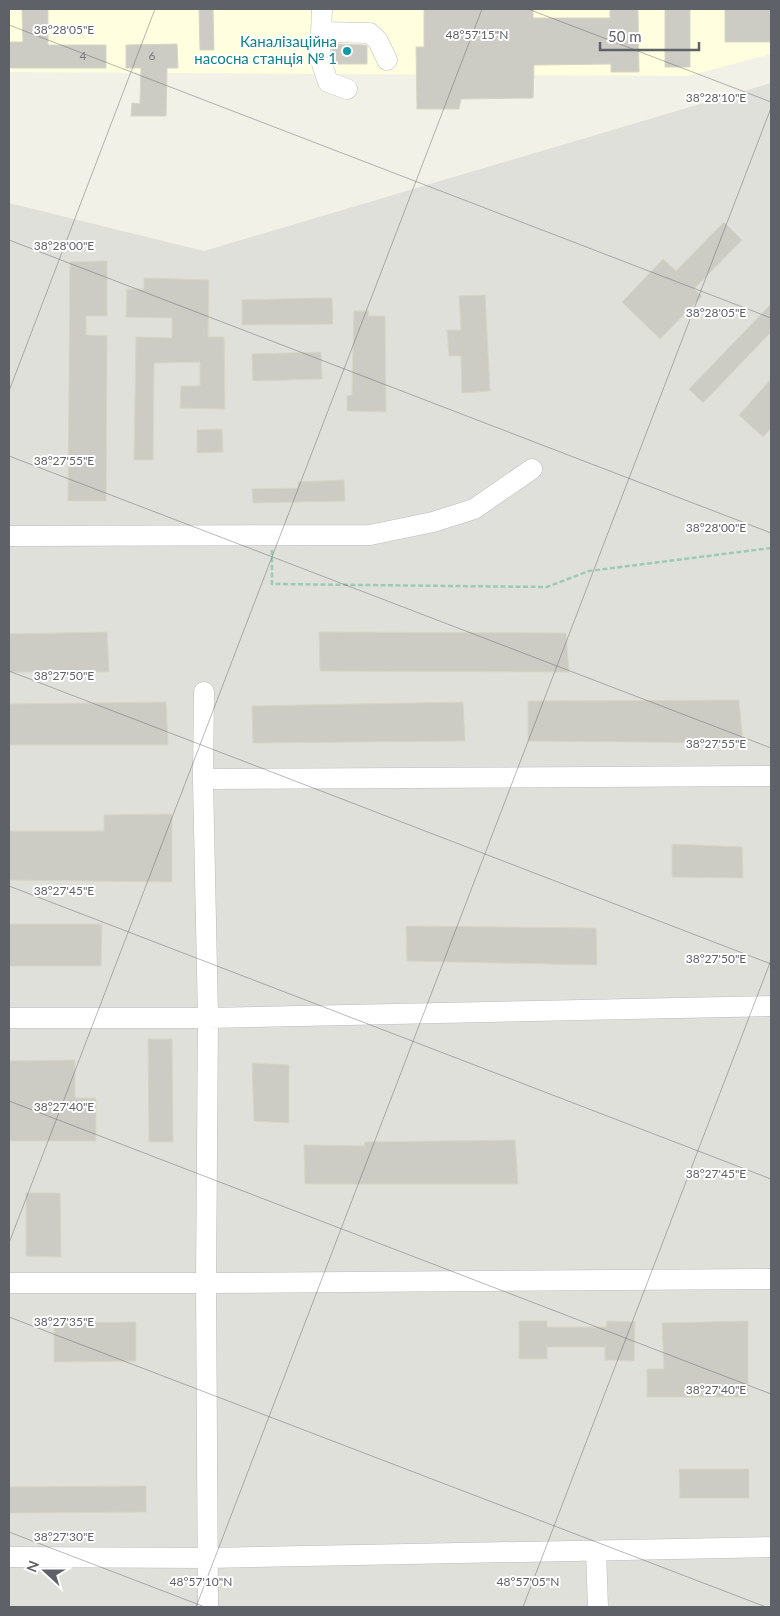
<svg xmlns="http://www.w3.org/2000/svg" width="780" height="1616" font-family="Lato,sans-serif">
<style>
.commercial{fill:#ffffdf}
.industrial{fill:#e0e0da}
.building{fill:#ccccc4;stroke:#d7d5c5}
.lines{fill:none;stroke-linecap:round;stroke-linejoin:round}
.minor-casing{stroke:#babbc1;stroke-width:21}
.path{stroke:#9ccbb5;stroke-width:2.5;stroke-dasharray:5 2.5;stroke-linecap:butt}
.minor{stroke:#fff;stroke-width:20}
.ticks{fill:none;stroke:#5f6168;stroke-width:1;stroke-opacity:0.45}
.culture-dot{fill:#0f9aa8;stroke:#fff;stroke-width:2}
.labels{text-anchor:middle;stroke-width:4;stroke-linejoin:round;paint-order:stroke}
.number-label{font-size:12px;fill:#7a7c7f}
.culture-label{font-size:15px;fill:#0d838f;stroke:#fff;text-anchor:end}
.ticks-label{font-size:12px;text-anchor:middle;fill:#5f6168;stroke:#fff;stroke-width:4;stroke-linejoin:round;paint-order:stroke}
</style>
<rect width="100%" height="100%" fill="#f1f1e8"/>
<!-- commercial -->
<path class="commercial" d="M9 9H771V54L688 76 9 72Z"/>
<!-- industrial -->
<path class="industrial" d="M771 83V1607H9V203L204 251Z"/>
<!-- building -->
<path class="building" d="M22 9H48V45H106V68H9V42H23Z
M199 9H213L214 50H200Z
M424 9H533V18H610V9H638L639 72H611V64L534 65 533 98 461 99 459 109H417L416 47H424Z
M665 9H690V67H665Z
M725 9H771V42H725Z
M177 44 178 68H167L166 116H131L132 103 140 104 141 68H126V45Z
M332 44 365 45 367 46V64H335L332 56Z
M724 222 742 240 694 289 702 296 660 339 622 302 663 259 676 271Z
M107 261V316H86V335L107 336 106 501H68L70 262Z
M144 278 209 280 208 337H224L225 409 180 408 181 386H200V362L154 363 153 460H134L136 337 172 338V318L126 317 127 289H144Z
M485 295 490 391 462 393 461 356H449L447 330H461L459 296Z
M310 298H332L333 324 242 325V300Z
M771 304V332L703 403 689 389Z
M354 311H369L368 316H385L386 412 347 411V396L352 395Z
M321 352 322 379 253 381 252 354Z
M771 379V428L763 437 739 415Z
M222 429 223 452 197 453V430Z
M344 480 345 501 253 503 252 489 298 488V482Z
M107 632 109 672H9V634Z
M319 632 566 633 569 672 320 671Z
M739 700 743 743 528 741V701Z
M166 702 168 745H9V704Z
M463 702 465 741 253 743 252 706Z
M172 814V882L9 880V831H104V815Z
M672 844 742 847 743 878 672 877Z
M9 924H102L101 966H9Z
M406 926 596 928 597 965 407 961Z
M148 1039H172L173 1142H149Z
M75 1060V1098H96V1141H9V1061Z
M252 1063 289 1065V1123L254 1121Z
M515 1140 518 1184H305L304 1145 364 1146 365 1142Z
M26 1193H60L61 1257 26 1256Z
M519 1321H547V1327H606L607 1321 635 1322 634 1361 605 1360V1347H547V1359H519Z
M748 1321V1397H647V1369H664L662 1323Z
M136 1322V1361L54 1362V1323Z
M679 1469H749V1498H680Z
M146 1486V1512L9 1513V1487Z"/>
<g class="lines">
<!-- minor casing -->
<g class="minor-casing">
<path id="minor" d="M322 9 320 58 328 82 347 89
M321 32 370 33 378 41 387 60
M9 536 370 535 433 522 474 509 532 469
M204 692 203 779 208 1018 206 1283 208 1607
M203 779 771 776
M9 1018H208L771 1006
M9 1283H206L771 1279
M596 1551 598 1607
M9 1557 208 1558 771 1547"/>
</g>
<!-- path -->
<path class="path" d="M272 550V584L547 587 589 571 771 548"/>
<!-- minor -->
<use href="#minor" class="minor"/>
</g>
<!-- ticks -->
<path class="ticks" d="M528 9 771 102M9 25 771 318M9 240 771 533M9 391 155 9M9 456 771 748M9 671 771 964M9 886 771 1179M9 1101 771 1394M9 1243 482 9M9 1317 766 1607M9 1532 205 1607M196 1607 771 108M523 1607 771 960"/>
<!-- markers -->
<circle class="culture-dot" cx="347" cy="51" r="5"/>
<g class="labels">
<!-- number labels -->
<g class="number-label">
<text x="83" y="60">4</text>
<text x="152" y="60">6</text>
</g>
<!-- culture labels -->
<g class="culture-label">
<text x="337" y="47">Каналізаційна<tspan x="337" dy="17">насосна станція № 1</tspan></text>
</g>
</g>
<g class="ticks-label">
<text x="64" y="34">38°28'05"E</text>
<text x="477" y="39">48°57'15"N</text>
<text x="716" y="102">38°28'10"E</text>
<text x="64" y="250">38°28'00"E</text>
<text x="716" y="317">38°28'05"E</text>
<text x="64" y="465">38°27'55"E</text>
<text x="716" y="532">38°28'00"E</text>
<text x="64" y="680">38°27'50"E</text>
<text x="716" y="748">38°27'55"E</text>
<text x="64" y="895">38°27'45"E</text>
<text x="716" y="963">38°27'50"E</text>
<text x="64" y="1111">38°27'40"E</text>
<text x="716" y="1178">38°27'45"E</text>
<text x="64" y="1326">38°27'35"E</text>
<text x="716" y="1394">38°27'40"E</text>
<text x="64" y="1541">38°27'30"E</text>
<text x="201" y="1586">48°57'10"N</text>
<text x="528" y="1586">48°57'05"N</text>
</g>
<!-- border -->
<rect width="780" height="1616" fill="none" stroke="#5f6168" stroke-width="20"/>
<!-- north arrow -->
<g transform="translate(45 1571) rotate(291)" stroke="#ffffff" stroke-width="4" paint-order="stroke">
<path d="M0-4L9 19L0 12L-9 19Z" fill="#5f6168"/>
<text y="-8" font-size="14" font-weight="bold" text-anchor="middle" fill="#5f6168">N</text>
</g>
<!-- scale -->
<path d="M600 42v8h99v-8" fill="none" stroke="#5f6168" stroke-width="2.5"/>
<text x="608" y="42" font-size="15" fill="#5f6168" stroke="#ffffff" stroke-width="4" paint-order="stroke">50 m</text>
</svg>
